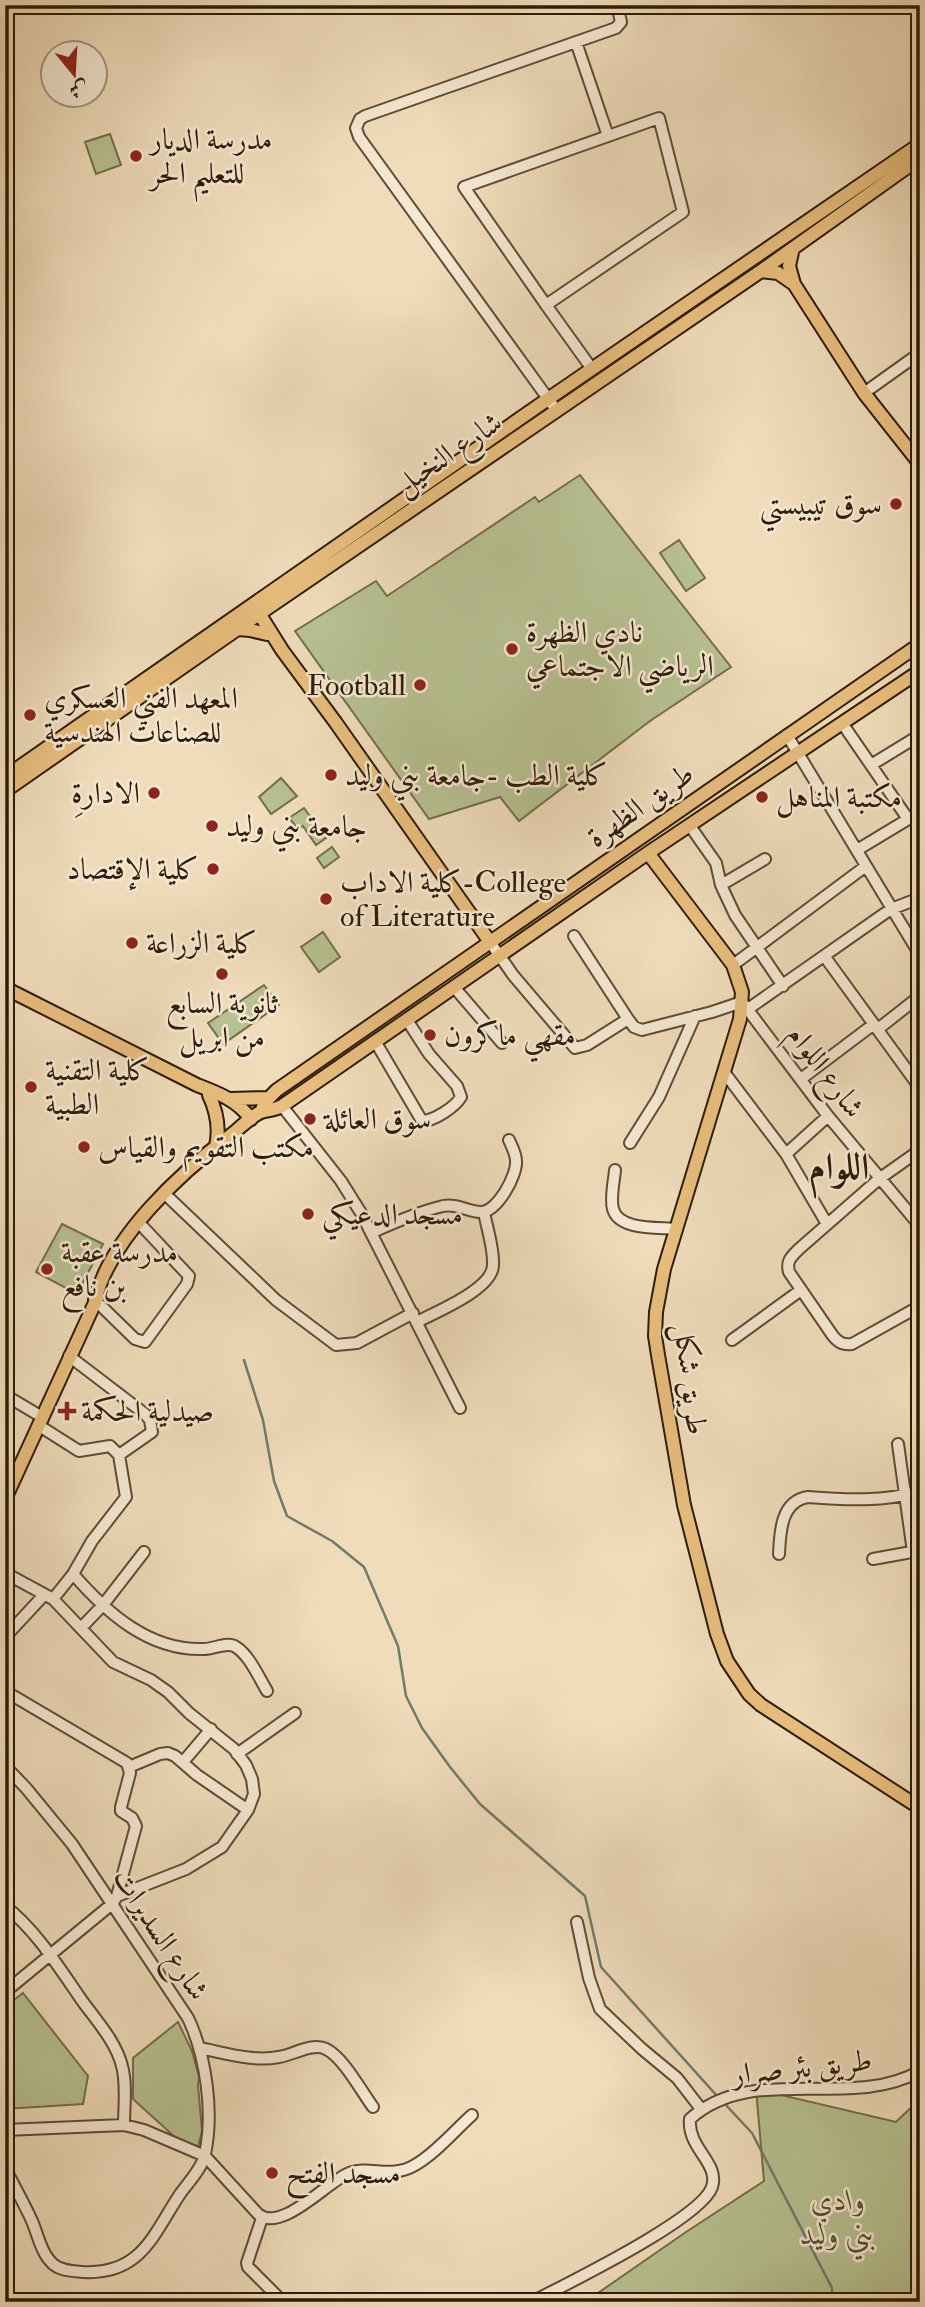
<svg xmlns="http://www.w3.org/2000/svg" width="925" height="2307" font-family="'IM FELL Double Pica',Amiri,serif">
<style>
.green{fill:#b7c192;stroke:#726e4c;stroke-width:2}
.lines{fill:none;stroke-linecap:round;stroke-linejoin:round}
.stream{stroke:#6e7b6e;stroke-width:2.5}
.minor-casing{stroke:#5e4c33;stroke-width:14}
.major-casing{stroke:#2d1c06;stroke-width:16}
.minor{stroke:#f5e8d3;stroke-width:10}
.major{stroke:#e8be7e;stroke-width:12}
.poi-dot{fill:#8f2418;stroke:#f5e8d3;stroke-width:2.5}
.labels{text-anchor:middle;stroke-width:5;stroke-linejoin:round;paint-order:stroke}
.poi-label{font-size:30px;fill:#2d1c06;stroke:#f5e8d3;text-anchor:start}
.street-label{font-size:30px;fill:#2d1c06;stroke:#f5e8d3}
.park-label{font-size:30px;font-style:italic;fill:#564e30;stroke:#f5e8d3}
.district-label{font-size:37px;font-weight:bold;fill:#2d1c06;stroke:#f5e8d3}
</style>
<rect width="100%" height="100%" fill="#f0dcbb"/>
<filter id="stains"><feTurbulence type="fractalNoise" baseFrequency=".00286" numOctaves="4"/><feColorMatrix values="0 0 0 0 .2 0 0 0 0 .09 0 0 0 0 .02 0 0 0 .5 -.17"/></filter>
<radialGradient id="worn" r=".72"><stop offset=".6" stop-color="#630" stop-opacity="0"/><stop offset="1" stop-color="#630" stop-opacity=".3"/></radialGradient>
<!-- green -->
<path class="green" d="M110 134 121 165 96 174 85 142Z
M580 475 731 667 650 721 519 821 500 797 429 819 295 631 376 581 387 596 535 497 539 502Z
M679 540 705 578 686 591 660 553Z
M281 778 297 796 271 814 259 797Z
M304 808 326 838 316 845 303 826 298 829 289 818Z
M332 847 339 857 324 868 317 858Z
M323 932 340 957 319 972 301 947Z
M264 985 279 1005 223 1044 208 1023Z
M62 1224 103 1244 77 1294 36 1272Z
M23 1993 88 2076 83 2104 5 2109V2007Z
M178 2022 192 2051 199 2077 198 2085 202 2131 198 2147 177 2139 133 2099V2058Z
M756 2089 896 2122 920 2099V2302H585L686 2232 764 2181Z"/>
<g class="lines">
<!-- stream -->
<path class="stream" d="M244 1360 263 1420 274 1481 287 1516 332 1541 364 1567 398 1646 406 1696 422 1728 450 1767 480 1804 585 1896 601 1967 718 2097
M725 2104 752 2133 832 2288V2302"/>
<!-- minor casing -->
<g class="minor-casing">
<path id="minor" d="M576 42 608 136
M546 305 464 187 659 118 683 212 546 305 592 369
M864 393 920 353
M557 411 359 137 356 128 360 119 365 116 616 28 621 22 617 5
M842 723 908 819
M787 735 920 955
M871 765 920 735
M690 826 716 863 721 885 735 915 783 986
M857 850 920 812
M721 885 765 859
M574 936 628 1019 634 1027 642 1030 712 1012 742 1002 828 1116 920 1226
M490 942 513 975 575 1048 587 1045 628 1019
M825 957 920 1088
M733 965 866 866
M454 987 502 1043
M748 1009 891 909 920 898
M878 1029 920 996
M375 1041 422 1121C434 1121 455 1107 461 1097L457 1086 429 1054 407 1020
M724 1072 786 1154 827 1224
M801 1079 874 1024
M282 1106 341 1181 361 1213 460 1408
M630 1143 659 1097 695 1016
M920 1150 879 1179 799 1249C791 1257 786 1261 789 1272L833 1336C839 1343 843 1345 852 1344L920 1306
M786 1154 828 1116
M615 1170C614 1182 610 1198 613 1209 619 1231 659 1227 677 1229
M165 1194 276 1300 336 1345 357 1343 413 1313
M371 1233C395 1222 418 1212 443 1206 457 1203 468 1212 481 1212 497 1212 517 1176 516 1161 516 1154 512 1147 509 1140
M95 1300 135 1339 145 1342 187 1284 189 1276 143 1227
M417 1322C436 1312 493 1289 493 1265 494 1248 487 1229 484 1212
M732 1340 801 1290
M69 1356 145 1414 150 1420 152 1432 119 1455
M5 1395 42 1417
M38 1425 79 1451 110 1446 119 1455 126 1497 92 1541 73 1574 53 1599
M898 1444 913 1552
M5 1469 16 1475
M779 1554C780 1532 781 1501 808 1497 845 1500 885 1502 920 1491
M873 1559 917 1551
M5 1573 53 1599 113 1662 151 1680 168 1692 189 1713 234 1749 246 1765 252 1779 254 1794 248 1810 222 1847 186 1869 117 1896
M73 1574C107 1613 149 1651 204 1649 214 1649 228 1641 236 1647 250 1656 259 1678 267 1691
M81 1628 103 1605 144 1552
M5 1637 44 1595
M5 1691 127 1763 130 1773 121 1807V1811L132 1818 136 1826 117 1896 112 1904 5 1992
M237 1754 295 1713
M183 1762 211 1729
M5 1766 26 1788 72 1844 188 2018C206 2056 214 2112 205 2154 203 2167 188 2183 180 2194 153 2235 141 2275 83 2272 73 2271 61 2271 53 2264 41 2253 38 2235 32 2221 24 2203 14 2186 5 2168
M129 1767 160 1754 168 1753 175 1756 197 1775 248 1810
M5 1906C37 1931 60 1969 83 2002 97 2021 116 2042 122 2066 127 2084 124 2106 124 2125
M577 1922 589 1978 600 2009 642 2049 677 2078 701 2109
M199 2048C226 2053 252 2062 279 2057 293 2055 313 2042 326 2049 344 2058 361 2091 373 2107
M5 2130 124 2125 144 2130 205 2156 258 2214C281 2233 325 2184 347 2174 369 2164 390 2180 415 2165 435 2154 455 2130 472 2115
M262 2218 247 2263 248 2267 279 2298
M532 2302C566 2284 701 2219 712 2187 720 2163 687 2148 690 2119 753 2062 850 2111 920 2071"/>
</g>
<!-- major casing -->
<g class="major-casing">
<path id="major" d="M793 248 789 266 794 284 864 393 920 464
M761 271 778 273 794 284
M253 608 262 618 282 650 336 723 490 942
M238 629 250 630 267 634
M5 777 548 399 920 144
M5 791 259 614 761 271 920 158
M648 853 733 965 742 992 740 1019 664 1269 656 1312 655 1336 658 1355 684 1505 717 1634 727 1661 749 1694 761 1705 920 1808
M5 988 197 1085C218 1093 237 1100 251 1119
M209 1095C217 1112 220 1128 216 1146
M230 1099 268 1098
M261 1112 265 1102 277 1090 920 644
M95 1300C111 1237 180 1173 231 1135 240 1128 251 1116 261 1112 268 1110 275 1110 282 1106L648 853 920 671
M5 1499 98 1296"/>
</g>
<!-- minor -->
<use href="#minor" class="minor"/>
<!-- major -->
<use href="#major" class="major"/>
</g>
<!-- markers -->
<g class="poi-dot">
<circle cx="136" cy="156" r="7"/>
<circle cx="896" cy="504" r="7"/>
<circle cx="512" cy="649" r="7"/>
<circle cx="420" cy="685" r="7"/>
<circle cx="30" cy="715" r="7"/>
<circle cx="331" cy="775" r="7"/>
<circle cx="154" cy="793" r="7"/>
<circle cx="762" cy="797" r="7"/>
<circle cx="212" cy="826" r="7"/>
<circle cx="213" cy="869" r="7"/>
<circle cx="326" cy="899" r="7"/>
<circle cx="132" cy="943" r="7"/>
<circle cx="222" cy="974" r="7"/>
<circle cx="430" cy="1035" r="7"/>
<circle cx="31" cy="1087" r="7"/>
<circle cx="310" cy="1119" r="7"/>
<circle cx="84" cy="1147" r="7"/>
<circle cx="308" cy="1214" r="7"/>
<circle cx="47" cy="1269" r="7"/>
<path d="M63.5 1400.5h7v7h7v7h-7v7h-7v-7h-7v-7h7z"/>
<circle cx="272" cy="2173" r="7"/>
</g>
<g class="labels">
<!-- poi labels -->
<g class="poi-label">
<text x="150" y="149">مدرسة الديار<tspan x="150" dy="34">للتعليم الحر</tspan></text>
<text x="882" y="514" text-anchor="end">سوق تيبيستي</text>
<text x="526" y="642">نادي الظهرة<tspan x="526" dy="34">الرياضي الاجتماعي</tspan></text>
<text x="406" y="695" text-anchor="end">Football</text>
<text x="44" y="708">المعهد الفني العسكري<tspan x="44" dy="34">للصناعات الهندسية</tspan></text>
<text x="345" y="785">كلية الطب -جامعة بني وليد</text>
<text x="140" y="803" text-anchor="end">ِالادارة</text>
<text x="776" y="807">مكتبة المناهل</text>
<text x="226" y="836">جامعة بني وليد</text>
<text x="199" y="879" text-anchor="end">كلية الإقتصاد</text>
<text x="340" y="892">كلية الاداب-College<tspan x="340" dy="34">of Literature</tspan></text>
<text x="146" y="953">كلية الزراعة</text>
<text x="222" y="1013" text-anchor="middle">ثانوية السابع<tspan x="222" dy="34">من ابريل</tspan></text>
<text x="444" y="1045">مقهي ماكرون</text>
<text x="45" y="1080">كلية التقنية<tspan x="45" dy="34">الطبية</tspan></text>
<text x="324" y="1129">سوق العائلة</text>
<text x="98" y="1157">مكتب التقويم والقياس</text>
<text x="322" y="1224">مسجد الدعيكي</text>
<text x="61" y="1262">مدرسة عقبة<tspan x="61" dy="34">بن نافع</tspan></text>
<text x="81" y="1421">صيدلية الحكمة</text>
<text x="286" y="2183">مسجد الفتح</text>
</g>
<!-- street labels -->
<g class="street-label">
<text transform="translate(448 453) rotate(-34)" y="10">شارع النخيل</text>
<text transform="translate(640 805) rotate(-35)" y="10">طريق الظهرة</text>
<text transform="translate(826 1071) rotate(53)" y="10">شارع اللوام</text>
<text transform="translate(691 1379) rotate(83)" y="10">طريق شكل</text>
<text transform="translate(161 1934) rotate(57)" y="10">شارع السديرات</text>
<text transform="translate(802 2067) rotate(-6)" y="10">طريق بئر صرار</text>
</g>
<!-- park labels -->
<g class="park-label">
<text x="838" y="2210">وادي<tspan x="838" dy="34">بني وليد</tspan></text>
</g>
<!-- district labels -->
<g class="district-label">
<text x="839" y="1179">اللوام</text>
</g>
</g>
<!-- margin -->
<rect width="925" height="2307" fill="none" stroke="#f0dcbb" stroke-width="28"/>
<rect x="7" y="7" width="911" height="2293" fill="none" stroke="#2d1c06" stroke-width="3.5"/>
<rect x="14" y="14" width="897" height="2279" fill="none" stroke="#2d1c06" stroke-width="2"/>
<!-- north arrow -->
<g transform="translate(74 74) rotate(162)"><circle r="33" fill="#f5e8d3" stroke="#a59681" stroke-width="2"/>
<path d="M0-5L12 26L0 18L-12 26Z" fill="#8f2418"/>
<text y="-10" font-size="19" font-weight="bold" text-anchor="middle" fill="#2d1c06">ش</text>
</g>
<rect width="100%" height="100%" filter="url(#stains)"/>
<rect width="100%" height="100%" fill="url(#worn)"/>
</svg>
